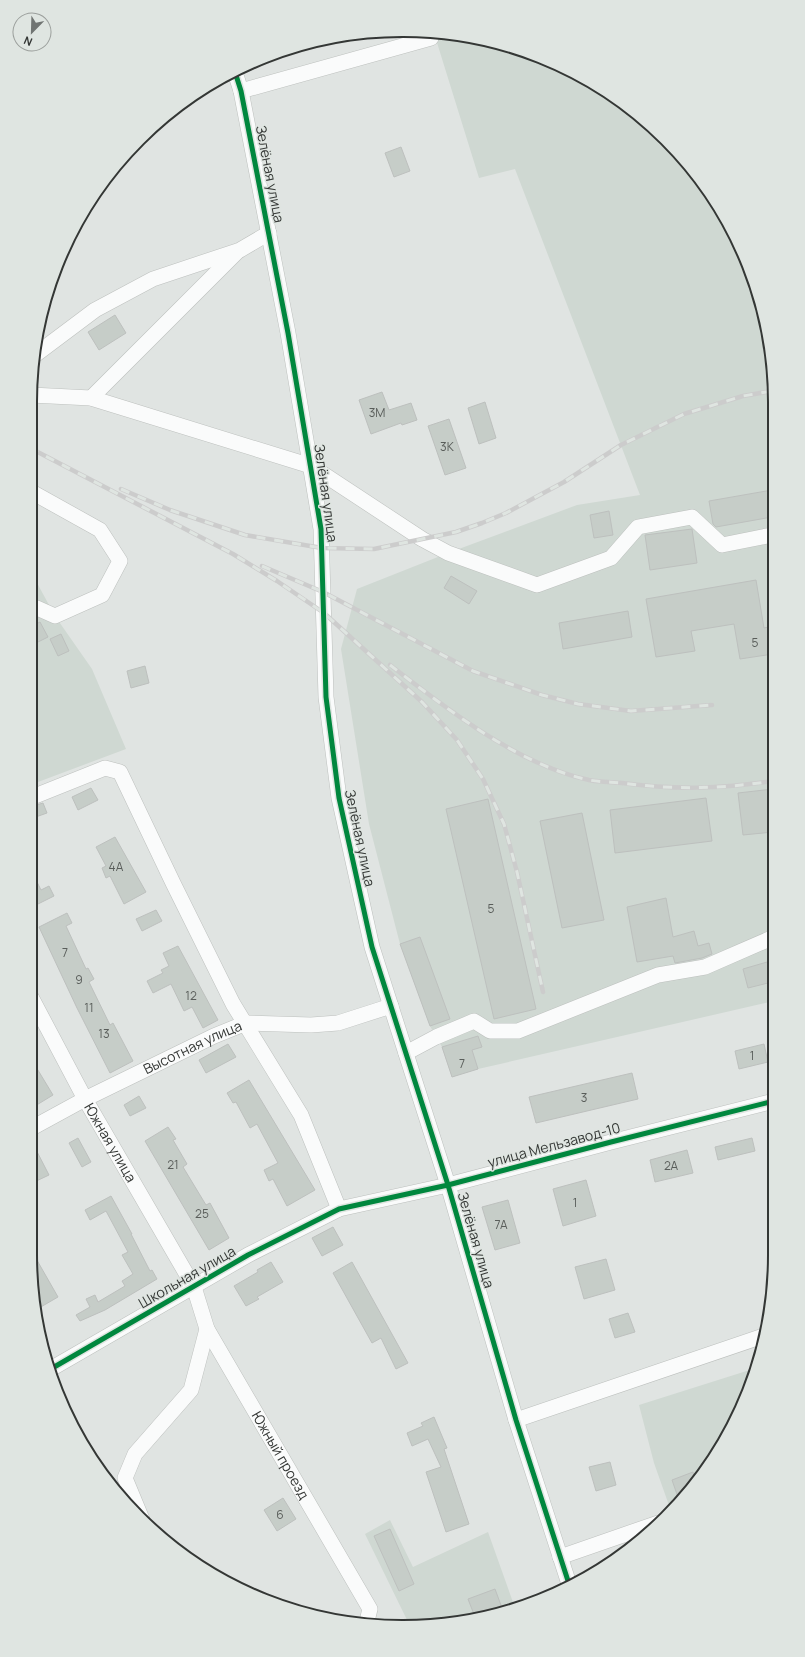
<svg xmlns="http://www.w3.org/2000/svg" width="805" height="1657" font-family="Manrope,sans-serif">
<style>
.built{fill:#cfd8d2}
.building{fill:#c6cdc8;stroke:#bdc0be}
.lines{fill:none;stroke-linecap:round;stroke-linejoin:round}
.minor-casing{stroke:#bdc0be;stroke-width:16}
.minor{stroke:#fafbfb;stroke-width:15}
.rail-casing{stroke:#ccc;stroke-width:4.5}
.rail{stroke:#dfe5e1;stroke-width:3;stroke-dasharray:9;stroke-linecap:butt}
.cycleway-casing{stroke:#dfe5e1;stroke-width:8}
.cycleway{stroke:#00873e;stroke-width:5}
.labels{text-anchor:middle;stroke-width:3;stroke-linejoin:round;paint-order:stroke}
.number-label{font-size:12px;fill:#595d5a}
.street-label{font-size:14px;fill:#343735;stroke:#dfe5e1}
.rim{fill:none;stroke:#343735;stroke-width:2}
</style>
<rect width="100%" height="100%" fill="#e0e4e2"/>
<!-- built -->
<path class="built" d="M434 33 475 37 545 58 629 107 698 176 747 260 772 354 774 1001 478 1069 452 1077 442 1047 430 1026 400 944 369 824 341 649 357 589 448 553 577 505 640 495 515 169 479 178Z
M30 570 55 616 92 669 126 749 30 785Z
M756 1368 747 1397 682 1500 671 1511 654 1463 639 1405Z
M390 1520 413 1567 488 1532 514 1605 451 1624 408 1622 365 1534Z"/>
<!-- building -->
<path class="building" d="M401 147 410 171 394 177 385 153Z
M115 315 126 333 99 350 88 332Z
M382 392 389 410 411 403 417 420 402 425 401 423 371 434 359 400Z
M485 402 496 438 479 444 468 408Z
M449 419 466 468 445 475 428 426Z
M772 490V517L716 527 713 524 709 501Z
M609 511 613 535 594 538 590 515Z
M692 529 697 563 650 570 645 535Z
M451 576 477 591 469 604 444 588Z
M756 580 764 628 773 626V654L740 659 734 624 691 631 695 651 656 657 646 599Z
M628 611 632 637 563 649 559 623Z
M40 622 48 637 30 646V627Z
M61 634 69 651 58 656 50 639Z
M145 666 149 683 131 688 127 671Z
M91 788 98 800 78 810 72 797Z
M773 789V832L743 835 738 793Z
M706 798 712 841 615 853 610 810Z
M488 799 536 1009 494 1019 446 809Z
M43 803 47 813 30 819V807Z
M582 813 604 920 562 928 540 821Z
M115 837 146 892 124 904 110 876 106 878 102 868 106 866 96 847Z
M30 868 41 890 49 886 54 896 30 908Z
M666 898 673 937 694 931 698 946 709 943 712 954 702 958 675 963 673 956 637 962 627 907Z
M156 910 162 921 142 931 136 919Z
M67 913 72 923 66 926 86 969 88 968 94 979 89 982 110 1025 113 1023 133 1061 110 1073 77 1008 39 927Z
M420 937 450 1019 430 1026 400 944Z
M178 946 218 1020 203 1028 192 1007 184 1011 171 984 153 993 147 981 163 973 161 970 169 966 163 953Z
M767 962 772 982 748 988 743 969Z
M478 1036 482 1047 472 1050 478 1069 452 1077 442 1047Z
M228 1044 236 1057 206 1073 199 1060Z
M764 1044 768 1062 739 1069 735 1051Z
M30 1057 53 1095 35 1106 30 1098Z
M632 1073 638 1099 536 1123 529 1097Z
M249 1080 315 1190 287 1206 273 1179 269 1181 264 1170 278 1163 257 1124 250 1128 236 1102 233 1103 227 1093Z
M139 1096 146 1108 130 1116 124 1105Z
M168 1127 176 1139 173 1140 187 1164 183 1167 206 1205 210 1203 229 1238 209 1250 145 1141Z
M30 1138 49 1175 30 1184Z
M78 1138 91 1162 82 1167 69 1143Z
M752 1138 755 1151 718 1160 715 1147Z
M687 1150 693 1173 655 1182 650 1160Z
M586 1180 596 1216 563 1226 553 1189Z
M111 1196 132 1234H131L150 1271 152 1270 157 1279 105 1310 80 1321 76 1315 90 1307 86 1299 95 1295 98 1302 125 1286 122 1281 133 1274 122 1255 128 1252 106 1211 90 1220 85 1210Z
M508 1200 520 1243 495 1250 482 1207Z
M333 1227 343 1245 322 1256 312 1238Z
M30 1248 58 1297 39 1308 30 1254Z
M606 1259 615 1290 584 1299 575 1267Z
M271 1262 283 1282 257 1297 259 1299 246 1306 234 1286 258 1272 257 1270Z
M352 1262 408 1363 396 1369 381 1338 372 1343 333 1273Z
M628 1313 635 1332 615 1338 609 1319Z
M434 1417 447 1448 444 1449 469 1524 446 1532 426 1472 441 1467 428 1439 412 1446 407 1433 423 1426 421 1423Z
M610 1462 616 1485 596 1491 589 1467Z
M693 1472 695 1480 680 1503 672 1480Z
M283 1498 296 1519 277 1531 264 1510Z
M390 1529 414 1584 399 1591 374 1536Z
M495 1589 502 1608 475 1617 468 1599Z"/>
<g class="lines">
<!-- minor casing -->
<g class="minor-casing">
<g id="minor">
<path d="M235 72 241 91 288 333 321 529 326 697 339 798 372 947 448 1185 516 1420 570 1587"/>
<path d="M241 91 431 38"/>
<path d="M35 355 95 310 153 279 240 250 269 233"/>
<path d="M31 395 91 398 311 466 422 539 448 553 537 585 611 558 638 527 692 517 722 545 772 535"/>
<path d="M91 398 237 252"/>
<path d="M30 611 37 608 55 616 102 595 120 561 100 530 30 491"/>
<path d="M30 798 105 768 120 772 173 883 233 1004 301 1115 339 1209"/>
<path id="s1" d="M30 995 85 1099 194 1287 207 1329 370 1609 367 1621"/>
<path d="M406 1053 436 1037 474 1021 490 1031H518L658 975 705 967 774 937"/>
<path id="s2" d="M30 1129 85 1099 214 1036 246 1023 311 1025 338 1023 391 1006"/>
<path d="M49 1370 248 1255 339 1209 448 1185 611 1142 774 1101"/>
<path d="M516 1420 766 1335"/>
<path d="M142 1519 125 1478 135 1454 191 1390 207 1329"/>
<path d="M560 1557 658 1523"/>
</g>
</g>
<!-- minor -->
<use href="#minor" class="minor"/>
<!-- rail casing -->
<g class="rail-casing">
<path id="rail" d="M30 448 233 554 277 581 324 613 422 702 457 740 483 779 504 824 517 872 543 992
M121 489 170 510 245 535 322 548 374 549 456 532 482 523 506 513 564 482 621 445 684 414 743 396 772 391
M262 566 323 592 473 671 542 695 578 704 631 711 712 705
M390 665C447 709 518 765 589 780 600 782 611 782 622 783 676 790 720 789 773 781"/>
</g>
<!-- rail -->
<use href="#rail" class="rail"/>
<!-- cycleway casing -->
<g class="cycleway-casing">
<path id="cycleway" d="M235 72 241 91 288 333 321 529 326 697 339 798 372 947 448 1185 516 1420 570 1587
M49 1370 248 1255 339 1209 448 1185 611 1142 774 1101"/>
</g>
<!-- cycleway -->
<use href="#cycleway" class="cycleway"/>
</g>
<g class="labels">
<!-- number labels -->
<g class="number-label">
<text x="377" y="417">3М</text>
<text x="447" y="451">3К</text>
<text x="755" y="647">5</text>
<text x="116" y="871">4А</text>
<text x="491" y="913">5</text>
<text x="65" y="957">7</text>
<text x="79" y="984">9</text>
<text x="191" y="1000">12</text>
<text x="89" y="1012">11</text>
<text x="104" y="1038">13</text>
<text x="752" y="1060">1</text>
<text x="462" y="1068">7</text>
<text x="584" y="1102">3</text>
<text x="173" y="1169">21</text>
<text x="671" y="1170">2А</text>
<text x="575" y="1207">1</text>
<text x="202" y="1218">25</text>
<text x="501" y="1229">7А</text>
<text x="280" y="1519">6</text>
</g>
<!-- street labels -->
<g class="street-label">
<text transform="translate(270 174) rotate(79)" y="5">Зелёная улица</text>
<text transform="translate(326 493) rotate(82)" y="5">Зелёная улица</text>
<text transform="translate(360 838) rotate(78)" y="5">Зелёная улица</text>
<text dy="5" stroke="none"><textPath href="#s2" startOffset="182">Высотная улица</textPath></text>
<text dy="5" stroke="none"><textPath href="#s1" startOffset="168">Южная улица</textPath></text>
<text transform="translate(554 1145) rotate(-15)" y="5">улица Мельзавод-10</text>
<text transform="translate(476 1240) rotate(74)" y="5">Зелёная улица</text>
<text transform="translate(187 1277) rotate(-30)" y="5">Школьная улица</text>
<text dy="5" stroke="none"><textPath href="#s1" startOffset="525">Южный проезд</textPath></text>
</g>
</g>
<!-- crop -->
<path d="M0 0H805V1657H0ZM402 37H403A365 365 0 0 1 768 402V1255A365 365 0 0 1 403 1620H402A365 365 0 0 1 37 1255V402A365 365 0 0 1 402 37Z" fill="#dfe5e1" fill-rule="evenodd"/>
<path class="rim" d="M402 37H403A365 365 0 0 1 768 402V1255A365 365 0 0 1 403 1620H402A365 365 0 0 1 37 1255V402A365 365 0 0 1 402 37Z"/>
<!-- north arrow -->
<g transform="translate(32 32) rotate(203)"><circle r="19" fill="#dfe5e1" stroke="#9b9f9c"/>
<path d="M0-3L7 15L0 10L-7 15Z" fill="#707472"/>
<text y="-6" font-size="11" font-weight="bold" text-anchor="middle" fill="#343735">N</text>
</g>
</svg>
